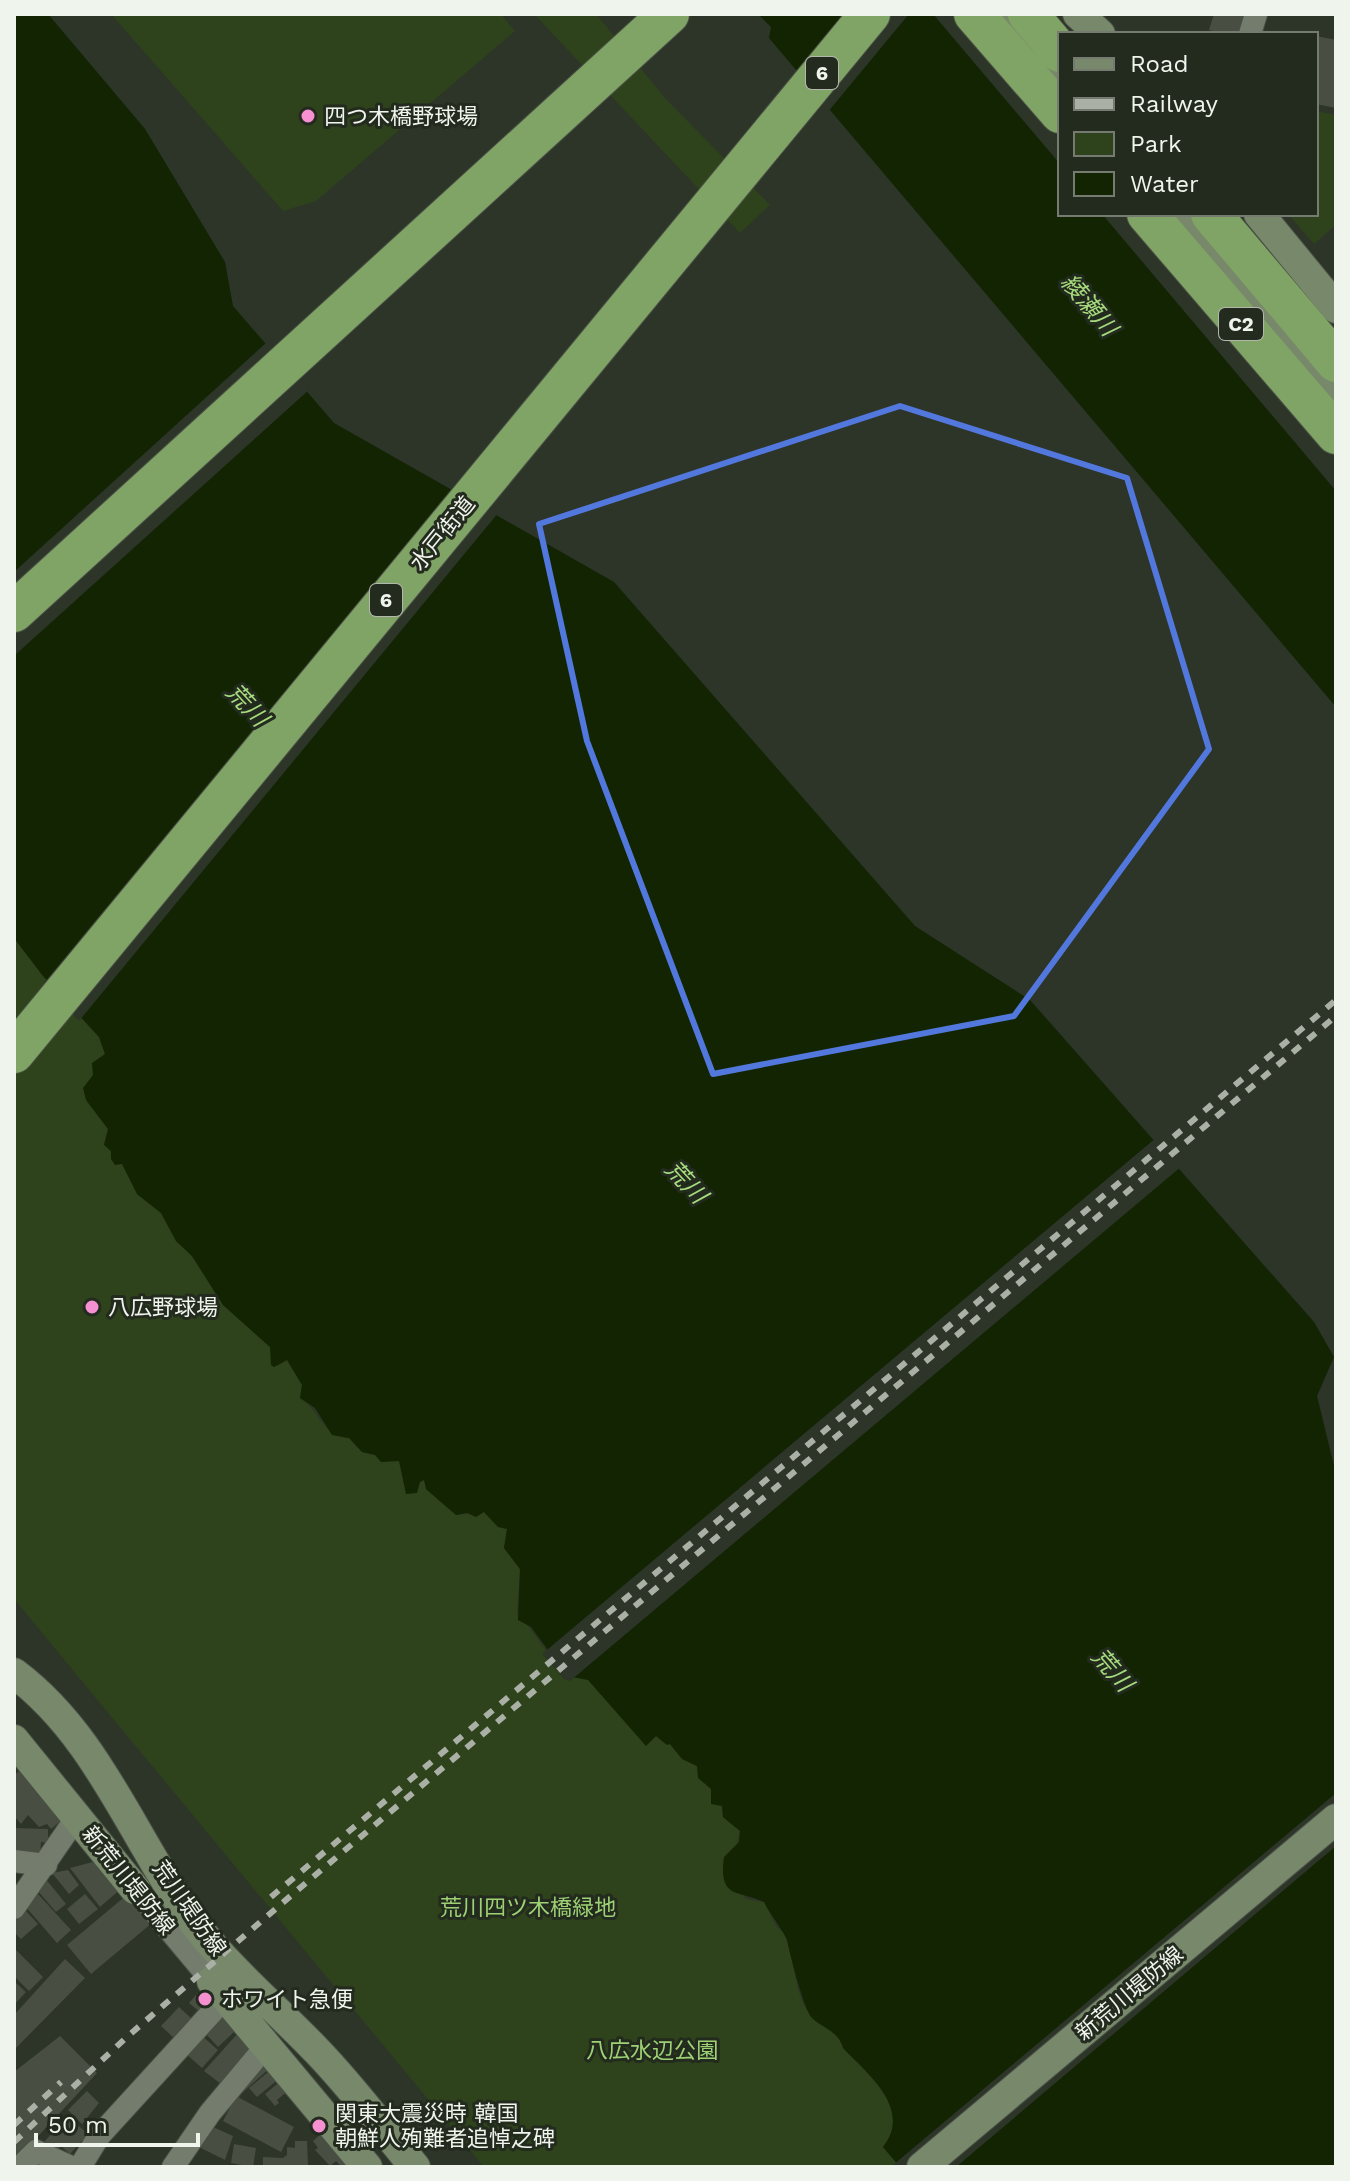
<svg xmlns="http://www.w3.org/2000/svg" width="1350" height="2181" font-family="'Work Sans','Noto Sans JP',sans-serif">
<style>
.green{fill:#2e431c}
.water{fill:#122401}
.pier{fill:#2d3428}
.building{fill:#484f42}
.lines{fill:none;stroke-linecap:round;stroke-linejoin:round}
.street-tunnel{stroke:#4a5145;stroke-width:22;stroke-dasharray:22 11;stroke-linecap:butt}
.street-casing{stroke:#495045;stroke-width:24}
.secondary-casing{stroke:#495045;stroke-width:32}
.highway-casing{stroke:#495045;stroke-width:42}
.street{stroke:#747c6e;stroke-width:22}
.secondary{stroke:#78886b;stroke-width:30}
.highway{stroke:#80a465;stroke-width:40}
.rail{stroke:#aab0a6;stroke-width:6;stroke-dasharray:10 10;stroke-linecap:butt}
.marked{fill:none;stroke:#5278dd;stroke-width:6;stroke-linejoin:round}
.poi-dot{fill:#f690d0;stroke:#232a1e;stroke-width:3}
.labels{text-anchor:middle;stroke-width:6;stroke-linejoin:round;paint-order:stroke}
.shield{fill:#232a1e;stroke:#b2b7ae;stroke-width:2}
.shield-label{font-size:20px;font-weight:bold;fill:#eff4ec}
.poi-label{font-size:22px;fill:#eff4ec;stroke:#232a1e;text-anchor:start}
.street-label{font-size:22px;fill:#eff4ec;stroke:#232a1e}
.park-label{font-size:22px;fill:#9dd174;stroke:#232a1e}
.water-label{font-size:24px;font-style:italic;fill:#a6db7d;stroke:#232a1e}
</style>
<rect width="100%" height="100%" fill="#2d3428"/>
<!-- green -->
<path class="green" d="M111 14H501L515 31 316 201 283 211Z
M534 14H596L665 98 770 205 740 233Z
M1316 111 1336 115V225L1314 244 1288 214H1316Z
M14 938 43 976 99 1037 105 1054 93 1075 86 1100 108 1129 104 1144 122 1164 138 1195 161 1213 176 1241 192 1256 223 1305 270 1347 277 1366 287 1360 302 1385 300 1398C320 1410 323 1438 349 1438L362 1452 399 1461 420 1482 425 1480 426 1489 456 1515 484 1512 498 1527 507 1529 504 1548 520 1569 517 1614C544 1640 549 1671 588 1679L646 1745 656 1736 667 1745 669 1743 682 1759 697 1766 722 1806 723 1817 740 1831 736 1847 745 1899 764 1902 776 1926 784 1933C794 1956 794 1990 808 2012 817 2026 838 2029 843 2048 868 2075 913 2109 883 2147L900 2167H484L14 1599Z"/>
<!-- water -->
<path class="water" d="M14 14H48L145 129 225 262 233 306 334 423 614 582 915 926 1030 1000 1314 1322 1334 1357 1317 1396 1336 1474V2167H900L883 2147C913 2109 868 2074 843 2048 839 2031 822 2028 812 2018 803 2008 790 1954 787 1940 786 1935 768 1911 764 1902 739 1890 718 1900 724 1857L739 1842 740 1831 723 1817 722 1806 711 1804V1789L698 1778 697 1766 682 1759 670 1744 667 1745 656 1736 646 1746 588 1680 567 1676 531 1627 518 1620 520 1569 504 1548 507 1529 498 1527 484 1512 476 1517 467 1513 456 1515 426 1489 424 1480 420 1482 417 1493 406 1494 399 1461 381 1462 375 1455 362 1452 349 1438 332 1435 315 1408 300 1398 302 1385 287 1360 274 1367 271 1365 270 1347 223 1305 192 1256 176 1241 161 1213 137 1194 122 1164 115 1165 111 1159V1151L104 1145 108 1129 86 1100 83 1088 93 1075 92 1063 105 1054 99 1037 43 976 14 938Z
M758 14H933L1060 164V214H1102L1336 491V707L769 38 771 27Z"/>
<!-- pier -->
<path class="pier" d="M843 14H909L827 113 794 74Z
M268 341 310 389 14 656V572Z
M454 486 499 512 79 1021 44 983Z
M1157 1137 1182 1166 570 1681 564 1679 542 1654Z
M1336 1793V1846L956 2167 893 2165Z"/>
<!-- building -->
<path class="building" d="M1214 14 1246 15 1240 33 1223 34 1209 30Z
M1316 36 1336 40V108L1316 104Z
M21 1770 62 1820 51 1829 47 1824 39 1827 28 1815 21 1824 14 1816V1775Z
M14 1828 48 1829V1843L41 1842 40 1854 14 1853Z
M100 1860 123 1887 100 1907 70 1868Z
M68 1870 79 1885 69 1894 52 1873Z
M45 1878 66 1904 56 1912 37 1890Z
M38 1894 71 1930 57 1943 25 1906Z
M85 1894 98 1909 79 1924 67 1909Z
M128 1894 152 1923 91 1974 67 1945Z
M26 1911 38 1924 21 1939 14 1932V1922Z
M14 1948 43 1977 29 1991 14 1976Z
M65 1959 85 1978 14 2050V2015Z
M14 1981 26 1992 14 2005Z
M203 1987 215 1997 201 2013 189 2003Z
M179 2007 193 2020 175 2039 161 2026Z
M223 2014 235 2031 218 2047 204 2032Z
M239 2032 255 2048 221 2084 204 2071Z
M201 2035 218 2050 202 2068 185 2053Z
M60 2036 97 2073 14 2162V2072Z
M266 2060 271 2067 243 2092 239 2087Z
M273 2068 281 2077 257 2097 249 2088Z
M282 2080 290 2089 277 2100 279 2103 275 2106 265 2094Z
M87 2091 99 2103 82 2124 68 2110Z
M236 2096 294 2127 281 2152 223 2121Z
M67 2116 88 2134 70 2154 61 2146 55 2152 44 2142Z
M211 2126 233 2136 225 2160 197 2146Z
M323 2132 346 2163 342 2167 336 2161 330 2166 315 2150 318 2148 313 2141Z
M295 2141H307L308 2167H263V2157L283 2158 287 2155V2147L295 2148Z
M234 2144 256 2148 253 2167 231 2163Z"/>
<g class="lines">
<!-- street-tunnel -->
<path class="street-tunnel" d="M14 2131 29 2146"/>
<!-- street casing -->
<g class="street-casing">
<path id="street" d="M1250 34 1256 14
M14 1861 46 1865
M135 1889 212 1981
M14 1908 77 1817
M20 2167 36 2151 71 2167
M80 2167 99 2136 225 1998
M173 2167 210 2113 266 2046"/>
</g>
<!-- secondary casing -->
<g class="secondary-casing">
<path id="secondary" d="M1007 14 1060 75
M1078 14 1100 34
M1182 214 1336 390
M1259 214 1336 308
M14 1673C101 1738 134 1844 198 1928 234 1974 277 2009 317 2051 352 2087 382 2128 415 2167
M14 1740 135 1889
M212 1981 367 2167
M922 2167 1336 1819"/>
</g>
<!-- highway casing -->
<g class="highway-casing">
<path id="highway" d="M974 14 1060 113
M1028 14 1060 52
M1147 214 1336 434
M1211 214 1336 362
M14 612 669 14
M14 1053 870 14"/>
</g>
<!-- street -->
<use href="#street" class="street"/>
<!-- secondary -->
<use href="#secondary" class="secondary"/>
<!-- highway -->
<use href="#highway" class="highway"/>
<!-- rail -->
<path class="rail" d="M271 1897 1336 1000
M14 2125 61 2082
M14 2142 128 2036 294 1893 1336 1016"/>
</g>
<!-- marked area -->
<path class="marked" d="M900 406 1127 478 1209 749 1014 1016 713 1074 587 741 539 524Z"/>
<!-- markers -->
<g class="poi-dot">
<circle cx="308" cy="116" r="8"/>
<circle cx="92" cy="1307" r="8"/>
<circle cx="205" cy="1999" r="8"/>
<circle cx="319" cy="2126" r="8"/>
</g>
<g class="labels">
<!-- shield labels -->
<g class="shield">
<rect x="806" y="57" width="32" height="32" rx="6"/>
<rect x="1219" y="308" width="44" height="32" rx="6"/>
<rect x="370" y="584" width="32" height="32" rx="6"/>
</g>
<g class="shield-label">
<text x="822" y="80">6</text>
<text x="1241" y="331">C2</text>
<text x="386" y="607">6</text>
</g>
<!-- poi labels -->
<g class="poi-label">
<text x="324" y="124">四つ木橋野球場</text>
<text x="108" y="1315">八広野球場</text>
<text x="221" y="2007">ホワイト急便</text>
<text x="335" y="2121">関東大震災時 韓国<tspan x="335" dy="25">朝鮮人殉難者追悼之碑</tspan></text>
</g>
<!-- street labels -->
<g class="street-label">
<text transform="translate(442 533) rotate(-51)" y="8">水戸街道</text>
<text transform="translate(129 1880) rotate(51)" y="8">新荒川堤防線</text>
<text transform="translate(190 1908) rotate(55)" y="8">荒川堤防線</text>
<text transform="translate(1129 1993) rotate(-40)" y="8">新荒川堤防線</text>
</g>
<!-- park labels -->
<g class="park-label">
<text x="528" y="1915">荒川四ツ木橋緑地</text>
<text x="652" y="2058">八広水辺公園</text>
</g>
<!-- water labels -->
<g class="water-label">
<text transform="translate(1089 305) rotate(50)" y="8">綾瀬川</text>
<text transform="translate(247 705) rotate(47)" y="8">荒川</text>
<text transform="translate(686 1182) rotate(47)" y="8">荒川</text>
<text transform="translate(1112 1670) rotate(49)" y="8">荒川</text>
</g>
</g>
<!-- border -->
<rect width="1350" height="2181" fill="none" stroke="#eff4ec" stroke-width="32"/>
<!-- legend -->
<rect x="1058" y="32" width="260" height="184" fill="#232a1e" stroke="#757b70" stroke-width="2"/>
<rect x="1074" y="58" width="40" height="12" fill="#78886b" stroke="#757b70" stroke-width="2"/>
<text x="1130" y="72" font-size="24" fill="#eff4ec">Road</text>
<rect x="1074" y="98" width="40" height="12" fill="#aab0a6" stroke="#757b70" stroke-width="2"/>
<text x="1130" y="112" font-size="24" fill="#eff4ec">Railway</text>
<rect x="1074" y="132" width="40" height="24" fill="#2e431c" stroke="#757b70" stroke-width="2"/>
<text x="1130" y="152" font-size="24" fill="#eff4ec">Park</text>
<rect x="1074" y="172" width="40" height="24" fill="#122401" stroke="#757b70" stroke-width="2"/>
<text x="1130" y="192" font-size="24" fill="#eff4ec">Water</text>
<!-- scale -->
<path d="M36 2133v12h162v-12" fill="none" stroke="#eff4ec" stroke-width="4"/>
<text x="48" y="2133" font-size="24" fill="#eff4ec" stroke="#232a1e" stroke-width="6" paint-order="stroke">50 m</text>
</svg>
